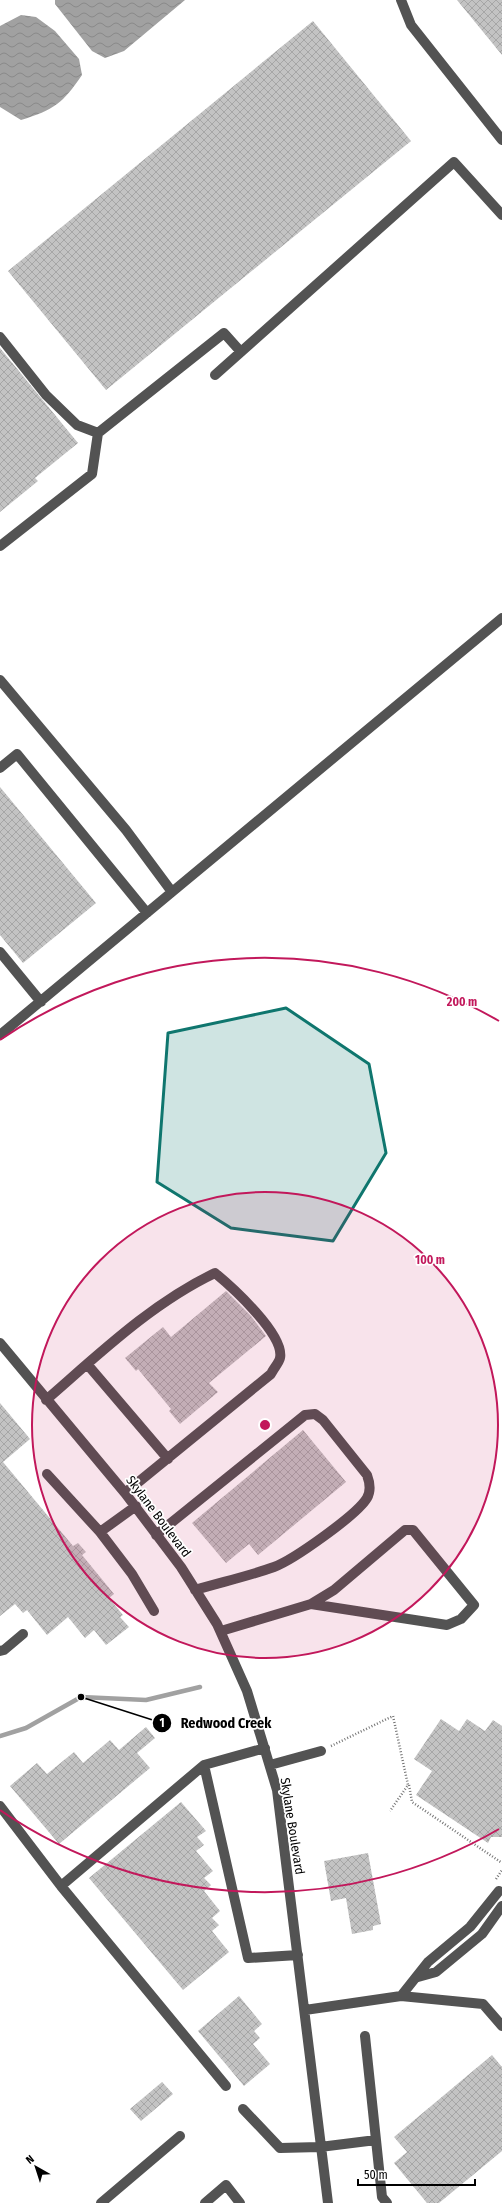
<svg xmlns="http://www.w3.org/2000/svg" width="502" height="2203" font-family="'Fira Sans Condensed',sans-serif">
<style>
.water{fill:url(#water-waves)}
.lines{fill:none;stroke-linecap:round;stroke-linejoin:round}
.stream{stroke:#a1a1a1;stroke-width:4.5}
.building{fill:url(#building-cross-hatch)}
.path{stroke:#757575;stroke-width:2.5;stroke-dasharray:1 2;stroke-linecap:butt}
.minor{stroke:#535353;stroke-width:10}
.marked{fill:#0f766e;fill-opacity:0.2;stroke:#0f766e;stroke-width:3;stroke-linejoin:round}
.ring{fill:none;stroke:#c2185b;stroke-width:2}
.labels{text-anchor:middle;stroke-width:3.5;stroke-linejoin:round;paint-order:stroke}
.street-label{font-size:13px;fill:#000;stroke:#fff}
.centre{fill:#c2185b;stroke:#fff;stroke-width:2}
.ring-label{font-size:12px;text-anchor:middle;font-weight:bold;fill:#c2185b;stroke:#fff;stroke-width:3.5;stroke-linejoin:round;paint-order:stroke}
.leader{fill:none;stroke:#000;stroke-width:1.5}
.callout-dot{fill:#000;stroke:#fff;stroke-width:1.5}
.mark-label{font-size:12px;text-anchor:middle;font-weight:bold;fill:#fff}
.callout-label{font-size:14px;text-anchor:middle;font-weight:bold;fill:#000;stroke:#fff;stroke-width:3.5;stroke-linejoin:round;paint-order:stroke}
</style>
<defs>
<pattern id="water-waves" width="16" height="10" patternUnits="userSpaceOnUse"><rect width="16" height="10" fill="#a1a1a1"/><path d="M0 5q4-4 8 0t8 0" fill="none" stroke="#898989"/></pattern>
<pattern id="building-cross-hatch" width="8" height="8" patternUnits="userSpaceOnUse"><rect width="8" height="8" fill="#c3c3c3"/><path d="M0 0l8 8M0 8l8-8" fill="none" stroke="#a6a6a6"/></pattern>
</defs>
<rect width="100%" height="100%" fill="#fff"/>
<!-- water -->
<path class="water" d="M55 0H185L124 51 105 58 92 51 55 4Z
M21 15 36 17 55 31 79 59 82 75C63 103 54 110 21 120L0 107V26Z"/>
<g class="lines">
<!-- stream -->
<path class="stream" d="M0 1736 26 1728 81 1697 146 1700 200 1687"/>
</g>
<!-- building -->
<path class="building" d="M457 0H502V55Z
M313 21 411 141 106 390 8 271Z
M0 348 78 443 35 478 38 481 0 512Z
M0 787 96 903 23 963 0 935Z
M226 1291 251 1316 266 1336 209 1383 218 1392 180 1424 169 1411 171 1409 138 1369 136 1371 125 1358 163 1327 171 1337Z
M0 1403 30 1439 3 1462 73 1546 78 1543 86 1552 82 1555 114 1594 109 1598 123 1615 120 1617 129 1627 106 1645 94 1630 85 1638 68 1617 47 1635 27 1610 23 1613 15 1604 0 1616Z
M303 1430 346 1482 258 1555 249 1544 226 1563 192 1523Z
M441 1719 459 1731 467 1719 485 1731 493 1720 502 1726V1837H491L488 1843 416 1795 432 1771 414 1759Z
M146 1727 155 1738 137 1753 150 1768 59 1844 10 1786 37 1763 47 1774 74 1752 83 1763 110 1740 119 1750Z
M181 1802 206 1831 197 1837 204 1845 196 1851 213 1871 204 1878 211 1885 204 1891 220 1911 212 1918 219 1925 212 1931 229 1952 183 1990 89 1878Z
M368 1853 381 1924 373 1926V1930L352 1934 346 1898 331 1901 324 1861Z
M239 1996 262 2024 254 2031 260 2038 253 2044 270 2064 244 2086 198 2031Z
M492 2055 502 2067V2151L439 2203H427L394 2163 407 2152 394 2137Z
M162 2082 173 2094 141 2121 130 2109Z"/>
<g class="lines">
<!-- path -->
<path class="path" d="M331 1746 393 1716 408 1785 390 1811
M409 1785 412 1802 502 1863
M496 1879 502 1870"/>
<!-- minor -->
<path class="minor" d="M401 0 411 25 502 140
M0 337 46 395 77 425 98 433
M215 375 454 162 502 215
M0 546 92 474 98 433 224 333 241 352
M0 680 126 830 172 892 0 1035
M0 768 17 754 147 913
M172 892 502 618
M0 952 41 1002
M0 1343 125 1493 181 1567 217 1624 247 1691 277 1790 328 2203
M87 1364 168 1459
M46 1400C99 1354 152 1303 215 1273 232 1287 285 1335 280 1358 279 1363 273 1369 271 1374L125 1493
M47 1474 100 1532
M136 1506 100 1532 132 1574 154 1611
M156 1535 305 1415 315 1414 323 1420 367 1475C370 1483 371 1491 367 1498 357 1515 293 1560 274 1567 249 1576 222 1582 195 1590
M221 1631 311 1604 334 1590 405 1530H413L474 1605 461 1619 447 1625 311 1604
M0 1651 4 1650 23 1634
M265 1748 204 1765 248 1958 298 1955
M270 1765 321 1751
M0 1806 61 1886 204 1765
M61 1886 226 2086
M418 1977 436 1972 482 1934 502 1906
M401 1996 483 2004 502 2026
M305 2010 401 1996 428 1962 470 1927 499 1891
M243 2109 280 2148 320 2147 376 2140 365 2036
M376 2140 382 2197 387 2203
M101 2203 180 2136
M205 2203 226 2185 240 2203"/>
</g>
<!-- marked area -->
<path class="marked" d="M286 1008 369 1064 386 1153 333 1241 231 1228 157 1182 168 1033Z"/>
<!-- distance rings -->
<circle cx="265" cy="1425" r="233" fill="#c2185b" fill-opacity=".12"/>
<g class="ring">
<circle cx="265" cy="1425" r="233"/>
<path d="M499 1829A467 467 0 0 1 0 1810M0 1040A467 467 0 0 1 499 1021"/>
</g>
<g class="labels">
<!-- street labels -->
<g class="street-label">
<text transform="translate(159 1516) rotate(53)" y="5">Skylane Boulevard</text>
<text transform="translate(293 1826) rotate(81)" y="5">Skylane Boulevard</text>
</g>
</g>
<circle cx="265" cy="1425" r="6" class="centre"/>
<g class="ring-label">
<text x="462" y="1006">200 m</text>
<text x="430" y="1264">100 m</text>
</g>
<!-- callouts -->
<path class="leader" d="M81 1697L162 1723"/>
<g class="callout-dot">
<circle cx="81" cy="1697" r="4"/>
<circle cx="162" cy="1723" r="10"/>
</g>
<g class="mark-label">
<text x="162" y="1727">1</text>
</g>
<g class="callout-label">
<text x="226" y="1728">Redwood Creek</text>
</g>
<!-- north arrow -->
<g transform="translate(36 2167) rotate(321)" stroke="#ffffff" stroke-width="3" paint-order="stroke">
<path d="M0-3L7 15L0 10L-7 15Z" fill="#000000"/>
<text y="-6" font-size="11" font-weight="bold" text-anchor="middle" fill="#000000">N</text>
</g>
<!-- scale -->
<path d="M358 2179v6h117v-6" fill="none" stroke="#000000" stroke-width="2"/>
<text x="364" y="2179" font-size="12" fill="#000000" stroke="#ffffff" stroke-width="3" paint-order="stroke">50 m</text>
</svg>
